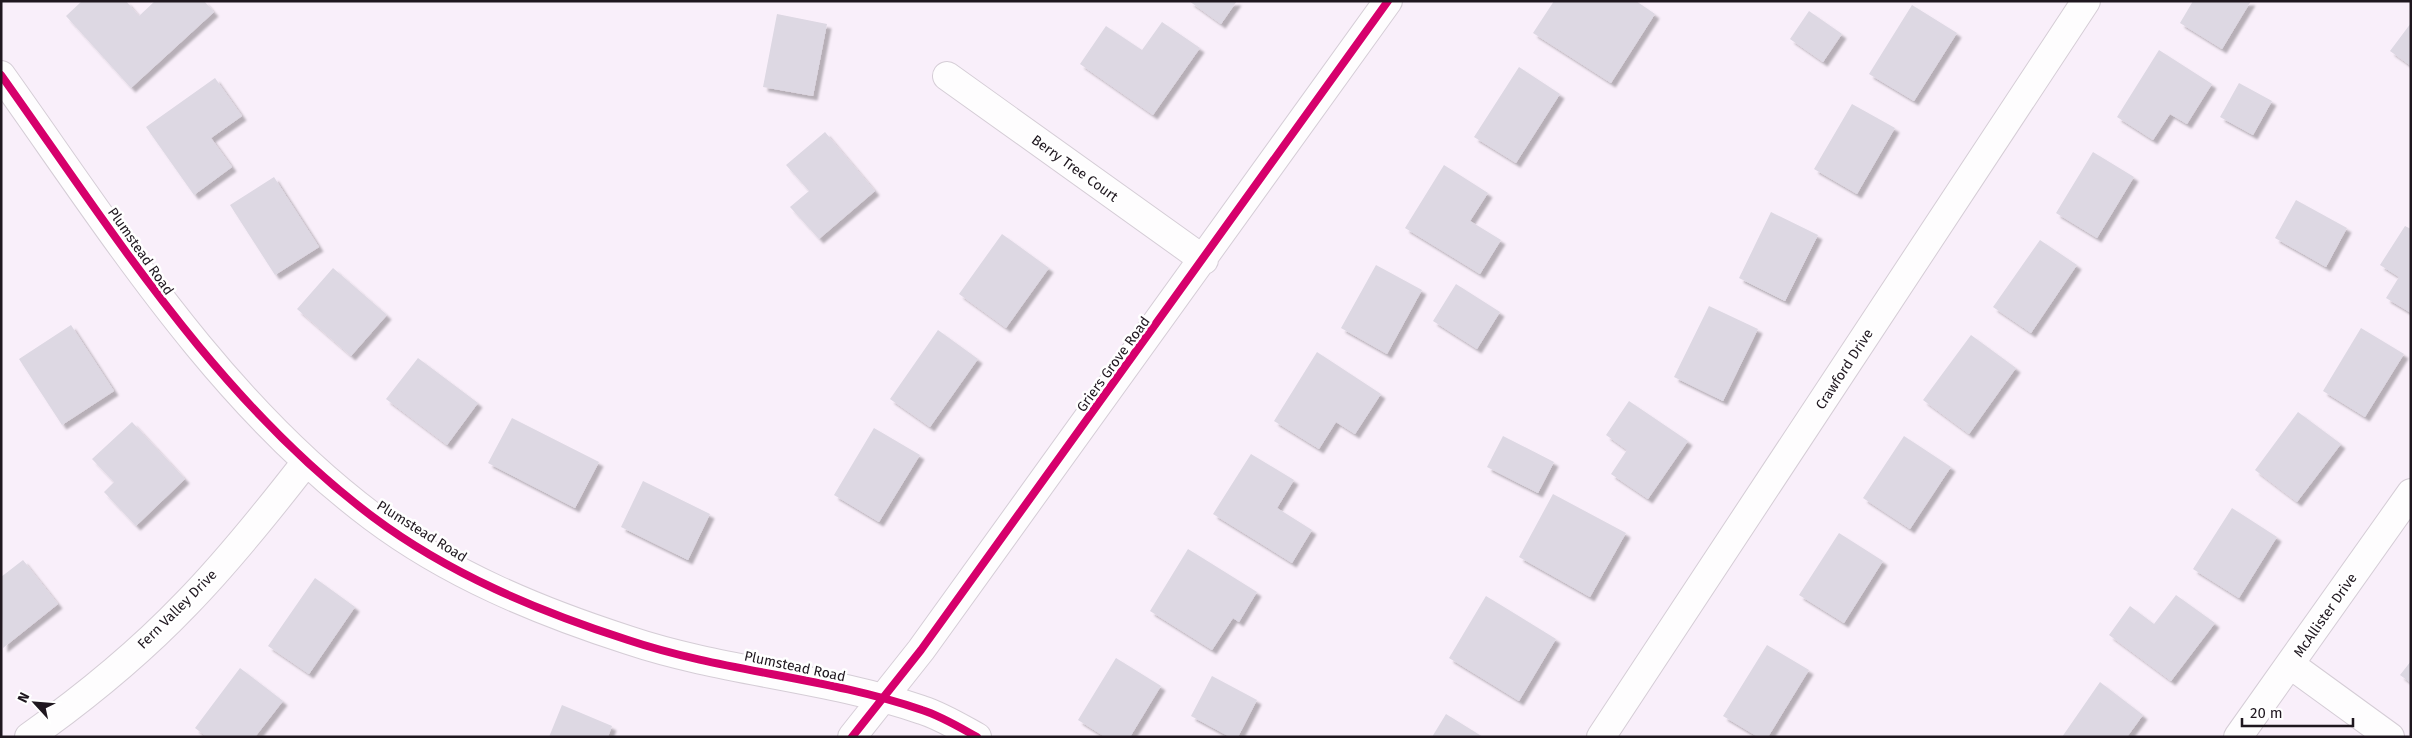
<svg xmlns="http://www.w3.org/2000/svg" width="2412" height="738" font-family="'Fira Sans',sans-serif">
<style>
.building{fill:#ddd8e3;filter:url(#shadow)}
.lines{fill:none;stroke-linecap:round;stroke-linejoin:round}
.minor-casing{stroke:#d5cdd6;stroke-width:30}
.minor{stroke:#fefdfe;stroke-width:28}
.cycleway-casing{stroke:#fff;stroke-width:11}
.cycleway{stroke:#d6006c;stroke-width:8}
.labels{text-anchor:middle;stroke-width:5;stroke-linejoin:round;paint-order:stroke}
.street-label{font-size:14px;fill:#1f171f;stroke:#fff}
</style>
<defs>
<filter id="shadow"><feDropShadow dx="4.5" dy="4.5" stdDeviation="1" flood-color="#0004"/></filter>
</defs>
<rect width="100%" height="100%" fill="#f9effa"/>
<!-- building -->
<path class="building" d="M82 1H126L139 16 155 1H204L214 12 131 88 66 16Z
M1189 1H1237L1221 24Z
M1554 1H1636L1655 14 1611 83 1533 33Z
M2193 1H2251L2222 49 2180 23Z
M1912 5 1957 33 1914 101 1869 74Z
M1809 11 1842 34 1823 62 1790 39Z
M777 14 827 24 813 96 763 87Z
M1162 22 1200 48 1153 115 1080 64 1106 26 1142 50Z
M2411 23V66L2390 51Z
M2159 50 2212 84 2187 124 2170 114 2153 140 2117 117Z
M1519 67 1560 94 1516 163 1474 137Z
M215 78 242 116 211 138 232 167 194 195 146 127Z
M2239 83 2272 101 2253 135 2220 117Z
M1852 104 1895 128 1857 194 1814 169Z
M825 132 875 191 819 239 790 207 809 191 786 165Z
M2093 152 2134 177 2097 238 2056 213Z
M1444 165 1488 193 1470 221 1501 240 1480 274 1405 228Z
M274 177 319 247 275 275 230 205Z
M2296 200 2347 228 2326 267 2275 238Z
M1771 212 1818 235 1785 301 1739 278Z
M2405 226 2411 229V313L2386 298 2399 277 2380 265Z
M1002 234 1049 268 1006 328 959 294Z
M2040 240 2077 265 2031 333 1993 307Z
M1376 265 1422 290 1387 354 1341 328Z
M333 268 387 315 351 356 297 309Z
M1456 284 1500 312 1477 349 1433 321Z
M1709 306 1758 329 1723 401 1674 377Z
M71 325 114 391 62 425 19 359Z
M2361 328 2404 354 2365 417 2323 391Z
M938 330 978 359 930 427 890 399Z
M1971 335 2016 368 1969 434 1923 400Z
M1317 352 1381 394 1355 434 1336 422 1319 449 1274 421Z
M418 358 478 403 447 445 386 399Z
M1629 401 1688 441 1648 499 1611 474 1627 450 1606 435Z
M2298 412 2341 444 2297 502 2255 470Z
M512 418 599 462 575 508 488 463Z
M132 422 185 479 136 526 104 492 114 482 92 459Z
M874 428 920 455 879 522 834 495Z
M1503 436 1554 462 1538 493 1487 467Z
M1904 436 1951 467 1910 529 1863 498Z
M1251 454 1294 480 1277 508 1312 530 1292 563 1213 514Z
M643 481 710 514 688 560 621 527Z
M1553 494 1626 533 1590 597 1519 557Z
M2232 508 2277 537 2239 598 2193 569Z
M1839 533 1883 561 1844 623 1799 595Z
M1188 549 1257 592 1239 622 1233 618 1212 650 1150 611Z
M23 560 58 604 3 648 1 577Z
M315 578 355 607 309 674 268 646Z
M2176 595 2215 623 2171 681 2109 635 2130 606 2154 624Z
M1486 596 1556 639 1519 701 1449 658Z
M1767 645 1809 670 1768 737H1758L1723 716Z
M1116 658 1161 686 1130 737H1105L1078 720Z
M2411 661V683L2400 675Z
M240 668 283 701 255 737H207L195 728Z
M1212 676 1257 700 1238 737H1230L1191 716Z
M2100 682 2143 715 2127 737H2062Z
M562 705 612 726 608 737H549Z
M1446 714 1483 737H1432Z"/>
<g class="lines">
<!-- minor casing -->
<g class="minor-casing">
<path id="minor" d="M1 75C113 232 217 400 373 517 449 574 538 611 628 640 723 672 826 677 922 710 941 716 959 727 977 737
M947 76 1204 260
M2291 665 2390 737
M29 737C84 698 139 653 186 604 229 560 268 511 306 462
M852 737 921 650 1388 1
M1601 737 2086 1
M2238 737 2411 493"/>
</g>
<!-- minor -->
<use href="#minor" class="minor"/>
<!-- cycleway casing -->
<g class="cycleway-casing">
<path id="cycleway" d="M1 75C113 232 217 400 373 517 449 574 538 611 628 640 723 672 826 677 922 710 941 716 959 727 977 737
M852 737 921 650 1388 1"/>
</g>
<!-- cycleway -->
<use href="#cycleway" class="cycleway"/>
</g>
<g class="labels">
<!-- street labels -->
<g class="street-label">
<text transform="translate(1075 168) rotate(36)" y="5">Berry Tree Court</text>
<text transform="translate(141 251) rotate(55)" y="5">Plumstead Road</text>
<text transform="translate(1113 364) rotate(-54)" y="5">Griers Grove Road</text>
<text transform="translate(1844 369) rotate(-57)" y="5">Crawford Drive</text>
<text transform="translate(422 531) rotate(32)" y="5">Plumstead Road</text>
<text transform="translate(177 609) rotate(-45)" y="5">Fern Valley Drive</text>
<text transform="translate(2325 615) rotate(-55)" y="5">McAllister Drive</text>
<text transform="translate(795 666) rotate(12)" y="5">Plumstead Road</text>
</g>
</g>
<!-- border -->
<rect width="2412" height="738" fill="none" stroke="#1f171f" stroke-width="5"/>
<!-- north arrow -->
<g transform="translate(35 703) rotate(296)" stroke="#ffffff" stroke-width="4" paint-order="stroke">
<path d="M0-4L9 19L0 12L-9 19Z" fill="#1f171f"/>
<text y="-8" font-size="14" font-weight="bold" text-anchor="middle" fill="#1f171f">N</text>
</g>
<!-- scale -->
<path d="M2242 718v8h111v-8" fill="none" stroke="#1f171f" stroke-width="2.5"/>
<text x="2250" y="718" font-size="15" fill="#1f171f" stroke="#ffffff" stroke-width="4" paint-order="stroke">20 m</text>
</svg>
